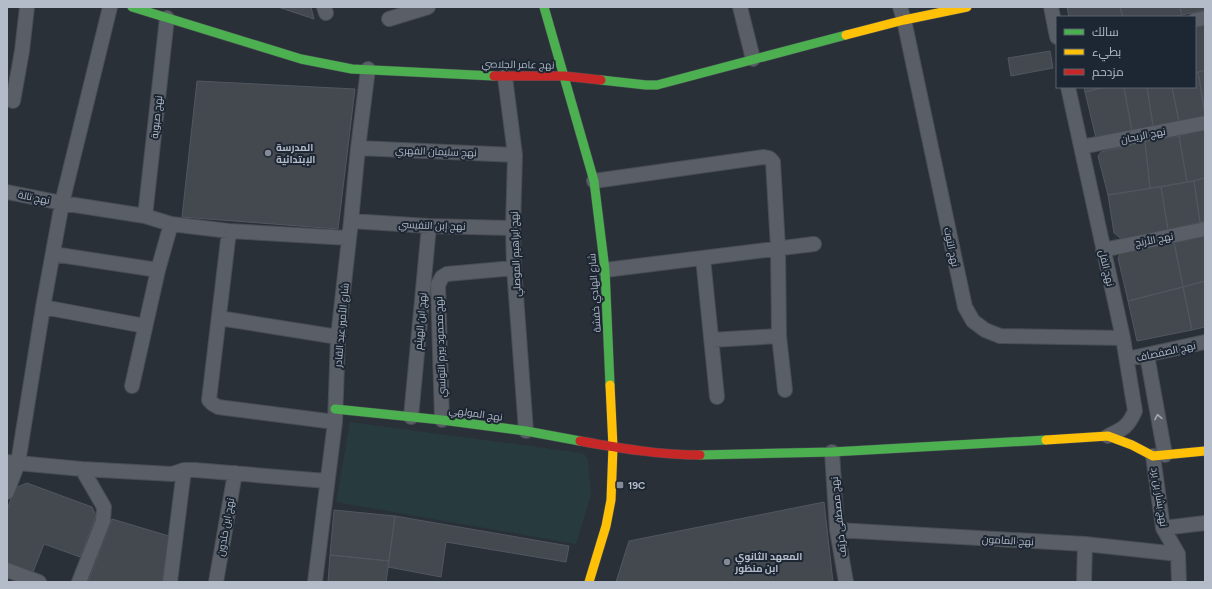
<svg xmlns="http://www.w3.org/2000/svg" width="1212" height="589" font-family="Figtree,Cairo,sans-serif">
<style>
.green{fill:#273a3e}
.building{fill:#444950;stroke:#52575f}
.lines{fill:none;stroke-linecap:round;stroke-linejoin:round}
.street-casing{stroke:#484c53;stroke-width:16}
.fast-casing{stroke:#484c53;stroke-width:10}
.slow-casing{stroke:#484c53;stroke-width:10}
.jam-casing{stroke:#484c53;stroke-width:10}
.street{stroke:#5a5e66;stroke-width:14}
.fast{stroke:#4caf50;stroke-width:9}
.slow{stroke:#ffc107;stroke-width:9}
.jam{stroke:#c62828;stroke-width:9}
.oneway{stroke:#a2a9b5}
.poi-dot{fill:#848b96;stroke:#1d2633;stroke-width:1.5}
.labels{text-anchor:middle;stroke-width:4;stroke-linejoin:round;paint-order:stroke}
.street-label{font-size:10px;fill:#b4bcc9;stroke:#1d2633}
.poi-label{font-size:10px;font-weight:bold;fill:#b4bcc9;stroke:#1d2633;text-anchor:start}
</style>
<rect width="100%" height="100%" fill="#2a3038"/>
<!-- green -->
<path class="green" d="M350 422 582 453 588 459 591 495 576 544 336 502Z"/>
<!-- building -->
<path class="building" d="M278 7H311L314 19Z
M1067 7H1120L1123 17H1069Z
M1120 7H1180L1182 15 1175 17H1123Z
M1180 7H1205V10L1182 15Z
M1205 25V70L1195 73V26Z
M1050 51 1053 68 1011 76 1008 58Z
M1205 70V112L1198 72Z
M1198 72 1205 117 1179 122 1172 87H1195V73Z
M197 81 355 89 338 229 182 217Z
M1084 87H1105L1085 92Z
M1105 87H1124L1132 131 1096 138 1085 92Z
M1127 87H1147L1153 126 1132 131 1124 88Z
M1147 87H1172L1179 122 1153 126Z
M1205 130V178L1187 182 1179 136Z
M1179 136 1187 182 1150 188 1145 142Z
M1145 142 1150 188 1108 195 1098 156 1101 152Z
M1205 178V221L1200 222 1194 181Z
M1194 181 1200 222 1168 230 1161 187Z
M1161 187 1168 230 1123 240 1114 233 1108 195Z
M1205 235V281L1183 287 1174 242Z
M1174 242 1183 287 1128 301 1118 258 1121 253Z
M1205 281V327L1192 330 1183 287Z
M1183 287 1192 330 1137 341 1128 301Z
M27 483 92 507 96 516 80 557 44 544 33 572 7 563V510L15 488Z
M824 502 833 582H616L629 541Z
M334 510 395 516 389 561 330 555Z
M395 516 569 546 566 562 446 542 441 577 388 567Z
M112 519 169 536 162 582H88Z
M330 555 389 561 386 582H328Z"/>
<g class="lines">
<!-- street casing -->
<g class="street-casing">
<path id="street" d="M324 7 326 13
M740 7 753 59
M900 7 904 20 965 307 973 321 985 330 1000 336 1123 338
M1051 7 1057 37
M389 19 428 7
M1195 20 1205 18
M505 77 515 155 513 228 514 268 526 431
M1068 87 1123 338 1135 411C1128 427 1123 429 1108 436
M13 101 22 51 27 7
M1081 147 1205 123
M358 148 515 155
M594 181 764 157 769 158 773 162 778 248 779 336 785 390
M7 192 62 203 145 216 171 224 229 231 349 238
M145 216 167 18
M351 221 429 226 513 228
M229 231 209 400 213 404 218 407 335 422
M1103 250 1205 229
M53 254 158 270
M703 258 717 397
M605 270 814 244
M43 307 145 326
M219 318 338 337
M711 340 779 336
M1147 355 1165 455
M1127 359 1205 342
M132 386 158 270 171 224
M411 417 429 226
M442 420 438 285 442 277 447 274 514 268
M832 452 837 530 846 582
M1153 456 1163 528 1178 554 1179 582
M7 462 82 469 172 474 184 470H195L327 481
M7 492 18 463 43 307 62 203 110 7
M1163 528 1205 523
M837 530 1085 544 1178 554
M7 570 39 582
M79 582 103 521 104 507 82 469
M170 582 184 470
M216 582 235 473
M315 582 335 422 338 337 351 221 358 148 368 69
M1084 582 1085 544"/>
</g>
<!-- fast casing -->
<g class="fast-casing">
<path id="fast" d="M132 7 301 59 352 69 494 76
M544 7 594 181 605 270 610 385
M601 80 646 85H657L846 35
M335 409 442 420 526 431 580 441
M700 455 832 452 1046 440"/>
</g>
<!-- slow casing -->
<g class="slow-casing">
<path id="slow" d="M846 35 904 20 967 7
M1046 440 1108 436 1132 445 1153 456 1205 451
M589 582 606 526 611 500 613 447 610 385"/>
</g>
<!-- jam casing -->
<g class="jam-casing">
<path id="jam" d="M494 76H564L601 80
M580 441C619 448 660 455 700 455"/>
</g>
<!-- street -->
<use href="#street" class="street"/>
<!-- fast -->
<use href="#fast" class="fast"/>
<!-- slow -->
<use href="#slow" class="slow"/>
<!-- jam -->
<use href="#jam" class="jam"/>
</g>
<!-- one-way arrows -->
<defs><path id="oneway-chevron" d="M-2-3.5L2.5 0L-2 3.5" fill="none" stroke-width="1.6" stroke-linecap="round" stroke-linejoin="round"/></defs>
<use class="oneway" href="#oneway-chevron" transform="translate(1158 417) rotate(-100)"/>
<!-- markers -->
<g class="poi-dot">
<circle cx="268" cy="153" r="4"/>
<rect x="616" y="481" width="8" height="8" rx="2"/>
<circle cx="727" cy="562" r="4"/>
</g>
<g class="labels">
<!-- street labels -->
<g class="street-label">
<text transform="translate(518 64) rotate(1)" y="4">نهج عامر الجلاصي</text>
<text transform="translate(156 117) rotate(-84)" y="4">نهج صبوية</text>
<text transform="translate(1143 135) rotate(-11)" y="4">نهج الريحان</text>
<text transform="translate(436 151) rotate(2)" y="4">نهج سليمان الفهري</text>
<text transform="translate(34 197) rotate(11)" y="4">نهج تالة</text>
<text transform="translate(432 225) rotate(2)" y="4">نهج إبن النفيسي</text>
<text transform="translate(1154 239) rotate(-11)" y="4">نهج الأرنج</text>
<text transform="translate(952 247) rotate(78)" y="4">نهج التوت</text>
<text transform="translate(515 254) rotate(-92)" y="4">نهج ابراهيم الموصلي</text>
<text transform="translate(1107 268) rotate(77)" y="4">نهج الفل</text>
<text transform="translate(594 293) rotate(-94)" y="4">شارع الهادي خفشة</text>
<text transform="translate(420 321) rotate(-85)" y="4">نهج ابن الهيثم</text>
<text transform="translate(341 325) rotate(-85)" y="4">شارع الأمير عبد القادر</text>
<text transform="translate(440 347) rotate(-92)" y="4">نهج محمود بيرم التونسي</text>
<text transform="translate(1166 351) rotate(-12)" y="4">نهج الصفصاف</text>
<text transform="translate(476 413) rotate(8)" y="4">نهج المولهي</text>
<text transform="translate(1160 497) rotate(81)" y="4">نهج بشار بن برد</text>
<text transform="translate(838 517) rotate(-96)" y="4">نهج مصطفى خريّف</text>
<text transform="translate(225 527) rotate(-80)" y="4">نهج ابن خلدون</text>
<text transform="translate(1008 540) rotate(3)" y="4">نهج المامون</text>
</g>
<!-- poi labels -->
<g class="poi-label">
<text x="276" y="151">المدرسة<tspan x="276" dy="12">الإبتدائية</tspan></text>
<text x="628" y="489">19C</text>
<text x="735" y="560">المعهد الثانوي<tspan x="735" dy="12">ابن منظور</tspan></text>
</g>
</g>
<!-- border -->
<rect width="1212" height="589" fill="none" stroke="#b4bcc9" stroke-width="16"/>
<!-- legend -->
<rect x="1056" y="16" width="140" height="72" fill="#1d2633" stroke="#59626f"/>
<rect x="1064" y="29" width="20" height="6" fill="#4caf50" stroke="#59626f"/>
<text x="1092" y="36" font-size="12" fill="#b4bcc9">سالك</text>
<rect x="1064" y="49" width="20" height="6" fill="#ffc107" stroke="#59626f"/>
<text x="1092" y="56" font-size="12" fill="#b4bcc9">بطيء</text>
<rect x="1064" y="69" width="20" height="6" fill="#c62828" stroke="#59626f"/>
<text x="1092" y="76" font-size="12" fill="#b4bcc9">مزدحم</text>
</svg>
